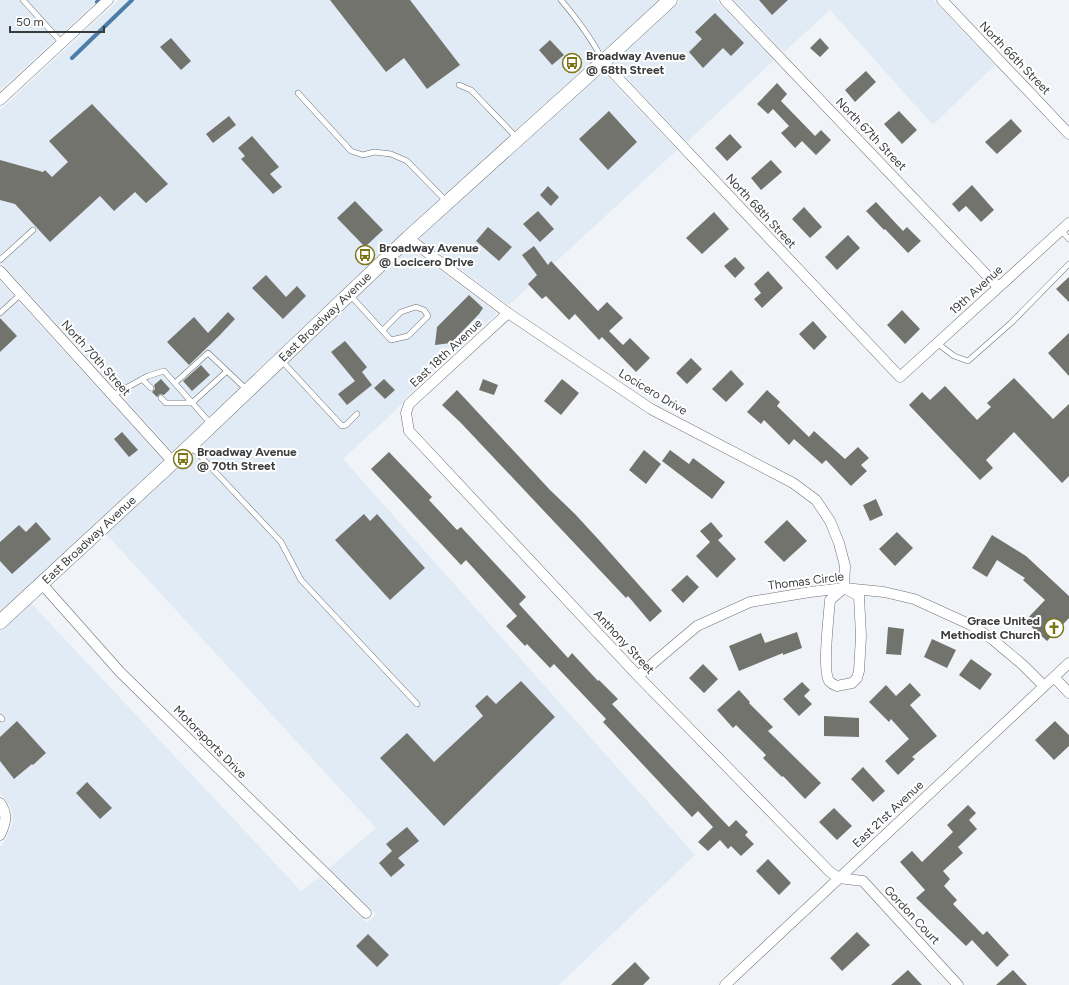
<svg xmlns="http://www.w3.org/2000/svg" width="1069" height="985" font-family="Figtree,sans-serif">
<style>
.built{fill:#e1ebf5}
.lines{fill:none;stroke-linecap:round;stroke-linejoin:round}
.stream{stroke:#4d7eaa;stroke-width:4}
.building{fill:#73736e}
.lane-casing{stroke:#6e7175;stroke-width:6}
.street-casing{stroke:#6e7175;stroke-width:11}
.secondary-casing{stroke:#6e7175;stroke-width:15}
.lane{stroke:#fff;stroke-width:5}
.street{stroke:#fff;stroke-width:10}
.secondary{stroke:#fff;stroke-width:14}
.labels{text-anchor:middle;stroke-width:4;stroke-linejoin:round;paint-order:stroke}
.poi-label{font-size:12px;font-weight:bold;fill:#3a3b3d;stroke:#fff;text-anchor:start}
.street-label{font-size:12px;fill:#3a3b3d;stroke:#fff}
</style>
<rect width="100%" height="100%" fill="#f0f4f8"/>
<!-- built -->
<path class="built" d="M0 0H98L0 90Z
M119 0H659L560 91 407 230 405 229 402 234 173 452 0 261V110Z
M681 0H716L774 60 687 142 613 63Z
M734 0H933L995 65 933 125 830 10 784 52Z
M603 72 677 150 509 305 508 304H507L419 238Z
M409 247 497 313 404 399 401 405 398 407V408L343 459 695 855 559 985H0V846H2L12 826 13 822 11 808 0 792V632L31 603 301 891 319 877 367 923 376 914 329 868 376 828 106 534 183 463Z
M0 281 164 461 0 612Z"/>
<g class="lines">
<!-- stream -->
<path class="stream" d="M97 2 99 0
M72 58 132 0"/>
</g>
<!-- building -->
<path class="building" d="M330 0H410L460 65 427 89 404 58 386 72Z
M759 0H788L772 15Z
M715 13 744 43 731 56 723 48 703 68 689 52 702 39 695 32Z
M171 38 191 61 181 70 160 47Z
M820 38 829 48 820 57 810 48Z
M550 40 564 55 552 65 539 50Z
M866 71 876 82 855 102 845 90Z
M777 83 787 94 781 101 815 136 821 130 831 140 816 155 802 141 795 148 781 133 789 126 773 109 768 114 757 104Z
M92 104 168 184 146 203 135 192 114 211 100 196 50 242 15 204 0 200V160L43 172 45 170 52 177 68 162 49 141Z
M609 111 637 142 608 170 579 139Z
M899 111 917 130 902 144 884 124Z
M229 116 236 125 213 143 206 134Z
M1011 119 1022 131 997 154 985 142Z
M730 134 742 147 727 161 715 148Z
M252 136 279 167 270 174 282 187 273 194 241 159 245 156 238 148Z
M771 160 782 172 761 190 751 178Z
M972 185 994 210 981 222 966 206 959 212 952 204Z
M548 186 559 197 551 206 540 195Z
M355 201 383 230 365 247 337 218Z
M876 202 903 231 907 227 921 241 908 253 885 229 884 230 866 211Z
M804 207 822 227 810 238 792 219Z
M538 211 554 229 540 242 523 224Z
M714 212 729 229 702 254 686 238Z
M488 227 512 247 499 261 476 241Z
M848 235 860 248 837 270 825 257Z
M534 246 548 265 551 261 598 311 607 302 623 318 609 331 623 345 630 338 650 358 636 372 602 337 599 340 575 314 569 320 546 296 542 299 528 284 537 275 522 255Z
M735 257 745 268 735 278 724 266Z
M768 271 783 288 762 308 754 299 761 293 754 284Z
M266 275 286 297 297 286 306 296 283 319 252 288Z
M1069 277V302L1056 289Z
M469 295 483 308 479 314 451 343 435 345 437 327Z
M902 310 920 329 905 344 887 325Z
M228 312 235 319 219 336 189 365 167 342 194 317 208 333Z
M0 318 17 336 0 352Z
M813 321 827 337 814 350 799 334Z
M1069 333V376L1048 353Z
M345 341 367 367 362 372 372 385 347 405 338 394 355 381 331 352Z
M691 358 702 369 687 384 676 373Z
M201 365 210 375 192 391 183 381Z
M731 370 744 384 726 402 712 389Z
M1014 378 1053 419 1069 404V476L1062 483 1014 432 986 460 993 468 980 480 909 405 922 392 930 400 945 386 977 420 991 407 987 403Z
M161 379 170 389 164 395 160 394 157 397 152 392 155 389 154 385Z
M384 379 395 390 385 399 374 388Z
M483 379 498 385 494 395 479 390Z
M562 379 579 393 561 415 544 401Z
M457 390 550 490 575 514 598 539 662 611 650 622 628 596 626 598 461 423 442 405Z
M767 390 780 402 777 406 809 437 814 431 845 459 858 447 869 458 861 465 867 471 851 486 826 460 822 464 794 439 789 445 764 420 761 424 747 412Z
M122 432 138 450 129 457 114 439Z
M644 450 661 464 646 484 629 470Z
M670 450 689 464 693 458 725 482 712 499 662 461Z
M389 452 432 497 429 500 457 530 461 527 526 597 519 604 568 658 572 653 598 681 599 680 618 699 612 704 729 827 736 820 748 832 745 835 754 844 741 856 731 846 728 849 720 840 708 851 698 842 713 827 698 811 692 817 603 722 606 719 554 664 550 668 527 644 525 646 506 626 517 616 466 560 461 565 371 469Z
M876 499 883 515 870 521 863 505Z
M364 514 370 521 377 514 425 568 390 600 335 540Z
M787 520 807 541 784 562 764 542Z
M36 522 51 539 12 574 0 561V542L19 525 26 532Z
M711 522 723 536 718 540 736 559 717 578 696 556 710 542 700 531Z
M897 532 913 548 895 566 879 549Z
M992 535 1026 556 1069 596V618L1047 641 1025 621 1045 600 1023 580 1025 578 997 560 987 577 972 568Z
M687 575 699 587 683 603 671 590Z
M888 627 904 629 901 655 886 654Z
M797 632 802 648 783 655V653L739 671 729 646 761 633 765 643Z
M932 639 956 650 947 668 924 657Z
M971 659 992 674 980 690 959 675Z
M703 664 718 679 704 693 689 678Z
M521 681 555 717 444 826 380 758 407 733 434 762 483 716 475 706 487 695 496 704Z
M802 682 810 690 804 696 812 704 799 716 783 699Z
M910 683 921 695 910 705 937 736 912 757 915 759 898 775 885 761 909 739 891 719 889 722 869 702 886 685 896 696Z
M739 690 750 702 749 703 773 727 768 731 821 783 805 799 783 776 782 777 763 758 766 755 736 725 733 728 717 710Z
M824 716 859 718V737L824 736Z
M17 721 46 753 33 765 32 764 14 779 0 761V737Z
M1055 721 1069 735V746L1054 760 1035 740Z
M863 767 885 791 873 802 851 779Z
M87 782 112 808 100 819 76 793Z
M968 805 976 813 969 820 977 829 958 847 963 853 943 871 950 879 944 886 957 900 953 904 983 935 987 931 1009 955 997 967 972 940 966 946 916 898 925 890 900 862 912 851 922 862 953 832 947 825Z
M834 808 852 826 837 840 819 822Z
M407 827 419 841 398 858 405 865 391 877 379 863 392 851 386 844Z
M768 859 791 883 779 895 756 871Z
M857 932 870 945 842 971 830 958Z
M368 934 389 955 377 967 356 946Z
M635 962 650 978 643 985H611Z
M908 970 922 985H891Z
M1013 970 1027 985H996Z"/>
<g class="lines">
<!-- lane casing -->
<g class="lane-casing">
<path id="lane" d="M23 0 62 43
M561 0C577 19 592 39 603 61
M459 85 471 90 517 138
M298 93 351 151 363 155 374 152 391 154 407 161 447 202
M1061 230 1069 239
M0 260 33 230
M350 295 391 340 408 336 428 316 424 310 416 307 401 312 383 330
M0 313 21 294
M937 343 954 356 968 361 1011 323 1069 264
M281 360 342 426 346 425 357 414
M142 379 151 388
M175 383 208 353 227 371
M113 395 148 376 164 371 211 424
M161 398 166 403H192L227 371 247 390
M191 446 281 542 301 580 417 704
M0 717 2 719"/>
</g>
<!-- street casing -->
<g class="street-casing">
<path id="street" d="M725 0 998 287
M942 0 1069 134
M603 62 900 377 1069 223
M0 100 108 0
M408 238 508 313 651 409 793 483 816 500 830 521 839 543 845 566 844 588 859 596 861 636 859 671 857 678 852 683 837 686C834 685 831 683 829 681 822 670 829 615 830 600L844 588
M0 271 173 462
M508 313 409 404 406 413 409 431 638 676 830 872 839 878 863 881 958 985
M42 584 120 672 366 913
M638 676 697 626 750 602 810 592 844 588 884 592 914 599 971 625 992 639 1023 665 1044 686
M1054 677 1069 693
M0 803C8 814 6 823 0 835
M725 985 1069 663"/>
</g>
<!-- secondary casing -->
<g class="secondary-casing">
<path id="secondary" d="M0 622 173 462 408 238 603 62 670 0"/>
</g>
<!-- lane -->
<use href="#lane" class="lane"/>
<!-- street -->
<use href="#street" class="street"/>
<!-- secondary -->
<use href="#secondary" class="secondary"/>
</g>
<!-- icons -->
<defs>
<g id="bus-ring" transform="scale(1)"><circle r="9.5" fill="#fff" stroke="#7e7518" stroke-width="1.5"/><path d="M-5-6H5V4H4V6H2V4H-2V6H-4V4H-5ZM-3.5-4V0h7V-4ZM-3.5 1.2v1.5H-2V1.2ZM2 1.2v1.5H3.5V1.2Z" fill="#7e7518"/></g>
<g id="church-ring" transform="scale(1)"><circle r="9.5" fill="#fff" stroke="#7e7518" stroke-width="1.5"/><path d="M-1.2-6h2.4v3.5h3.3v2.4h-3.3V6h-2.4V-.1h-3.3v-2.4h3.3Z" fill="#7e7518"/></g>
</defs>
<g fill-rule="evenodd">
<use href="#bus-ring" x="572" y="63"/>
<use href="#bus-ring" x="365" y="255"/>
<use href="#bus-ring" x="183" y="459"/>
<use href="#church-ring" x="1054" y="628"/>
</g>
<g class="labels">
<!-- poi labels -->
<g class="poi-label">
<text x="586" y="60">Broadway Avenue<tspan x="586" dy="14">@ 68th Street</tspan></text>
<text x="379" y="252">Broadway Avenue<tspan x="379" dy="14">@ Locicero Drive</tspan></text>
<text x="197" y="456">Broadway Avenue<tspan x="197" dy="14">@ 70th Street</tspan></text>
<text x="1040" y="625" text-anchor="end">Grace United<tspan x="1040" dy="14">Methodist Church</tspan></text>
</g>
<!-- street labels -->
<g class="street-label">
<text transform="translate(1015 58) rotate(46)" y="4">North 66th Street</text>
<text transform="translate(871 134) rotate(46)" y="4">North 67th Street</text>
<text transform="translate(761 211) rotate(47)" y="4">North 68th Street</text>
<text transform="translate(976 290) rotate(-42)" y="4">19th Avenue</text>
<text transform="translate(325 317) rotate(-44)" y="4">East Broadway Avenue</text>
<text transform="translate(446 353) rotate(-43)" y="4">East 18th Avenue</text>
<text transform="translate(96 358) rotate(48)" y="4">North 70th Street</text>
<text transform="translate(653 392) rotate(31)" y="4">Locicero Drive</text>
<text transform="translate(89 540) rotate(-43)" y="4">East Broadway Avenue</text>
<text transform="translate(806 581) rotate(-7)" y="4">Thomas Circle</text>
<text transform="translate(624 642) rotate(47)" y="4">Anthony Street</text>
<text transform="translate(210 742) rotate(45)" y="4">Motorsports Drive</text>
<text transform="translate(888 814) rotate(-43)" y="4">East 21st Avenue</text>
<text transform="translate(912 915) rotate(47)" y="4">Gordon Court</text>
</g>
</g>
<!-- scale -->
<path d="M10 26v6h94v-6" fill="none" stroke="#3a3b3d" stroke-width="2"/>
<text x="16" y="26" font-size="12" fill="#3a3b3d" stroke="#ffffff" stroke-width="3" paint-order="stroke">50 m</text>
</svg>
